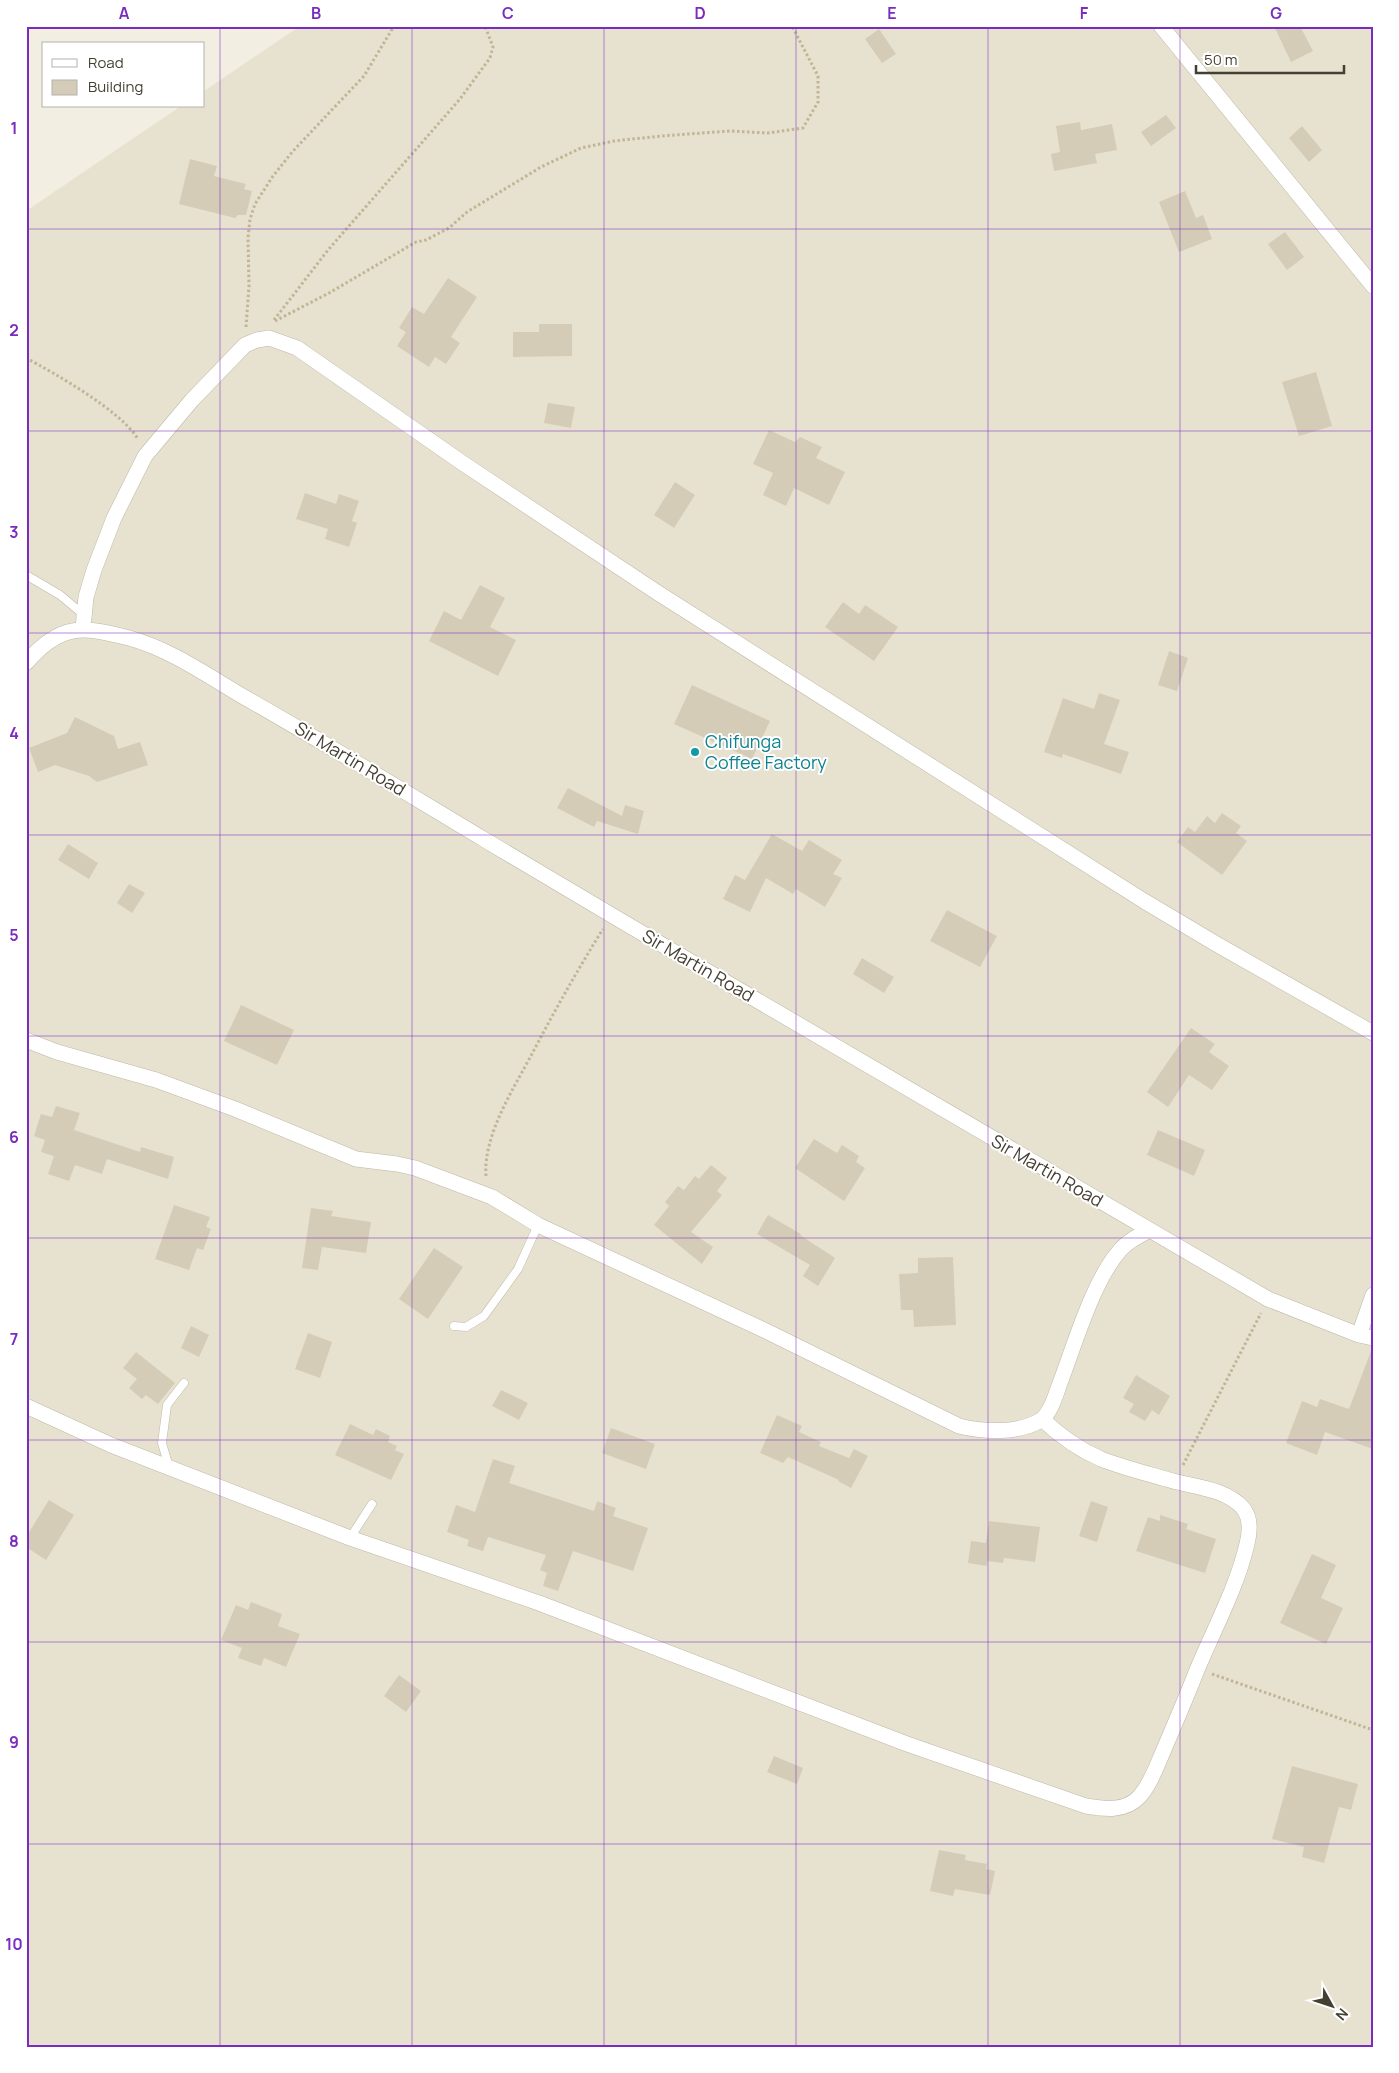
<svg xmlns="http://www.w3.org/2000/svg" width="1399" height="2073" font-family="Manrope,sans-serif">
<style>
.residential{fill:#e7e2d0}
.building{fill:#d4ccb7}
.lines{fill:none;stroke-linecap:round;stroke-linejoin:round}
.service-casing{stroke:#beb8a5;stroke-width:9}
.minor-casing{stroke:#beb8a5;stroke-width:16}
.path{stroke:#c1b595;stroke-width:3;stroke-dasharray:2.5 2.5;stroke-linecap:butt}
.service{stroke:#fff;stroke-width:8}
.minor{stroke:#fff;stroke-width:15}
.grid{fill:none;stroke:#7b2cbf;stroke-width:1;stroke-opacity:0.55}
.culture-dot{fill:#0f9aa8;stroke:#fff;stroke-width:2}
.labels{text-anchor:middle;stroke-width:4;stroke-linejoin:round;paint-order:stroke}
.culture-label{font-size:18px;fill:#0d838f;stroke:#fff;text-anchor:start}
.street-label{font-size:18px;fill:#443f33;stroke:#fff}
.neatline{fill:none;stroke:#7b2cbf;stroke-width:2}
.grid-label{font-size:16px;text-anchor:middle;font-weight:bold;fill:#7b2cbf}
</style>
<rect width="100%" height="100%" fill="#f2efe2"/>
<!-- residential -->
<path class="residential" d="M300 26H1373V2047H26V211L181 106H204V91Z"/>
<!-- building -->
<path class="building" d="M1274 26H1300L1313 51 1291 62Z
M879 29 896 54 882 63 865 39Z
M1166 115 1176 128 1151 146 1141 132Z
M1080 122 1081 130 1112 124 1117 150 1095 154 1097 163 1054 171 1051 154 1060 152 1056 126Z
M1302 126 1322 150 1309 162 1289 138Z
M190 159 217 166 214 176 246 184 244 189 252 191 246 215H238L235 218 179 204Z
M1185 191 1196 218 1203 215 1212 239 1179 252 1159 202Z
M1285 232 1304 257 1287 270 1268 244Z
M448 278 477 297 451 337 460 343 446 364 435 357 429 367 397 346 406 332 399 328 412 307 424 314Z
M539 324H572V356L513 357V332H539Z
M1316 372 1332 426 1299 436 1282 382Z
M548 403 575 407 571 428 544 423Z
M769 430 795 442 800 437 822 447 816 458 845 472 829 505 794 488 786 506 763 495 773 473 753 464Z
M675 482 695 495 674 528 654 515Z
M305 493 336 504 339 494 359 501 352 521 357 523 349 547 325 539 328 529 296 519Z
M480 585 505 598 490 627 516 640 498 676 429 641 444 611 461 620Z
M843 602 859 614 865 605 898 627 874 661 825 627Z
M1169 651 1188 658 1177 691 1158 685Z
M692 685 770 721 752 759 674 724Z
M1099 693 1120 700 1104 744 1129 752 1121 774 1063 754 1062 758 1044 752 1063 698 1094 709Z
M75 717 114 736 118 749 140 742 148 765 97 782 89 776 55 765 38 772 29 748 67 733Z
M568 788 622 816 625 805 644 811 638 834 597 821 594 827 557 808Z
M1222 813 1241 826 1236 833 1247 841 1222 875 1177 842 1188 827 1195 832 1207 816 1215 823Z
M772 834 802 851 809 840 842 860 833 874 842 878 825 907 796 889 793 894 766 878 750 912 723 899 735 875 745 880Z
M68 844 98 863 89 879 58 860Z
M129 884 145 893 132 913 117 903Z
M947 910 997 936 980 967 930 941Z
M862 958 894 977 884 993 853 974Z
M241 1005 294 1030 277 1065 224 1041Z
M1191 1028 1215 1044 1209 1052 1229 1066 1212 1090 1189 1075 1168 1107 1147 1092Z
M56 1106 80 1113 74 1130 140 1152 141 1147 174 1157 168 1179 107 1159 102 1174 75 1165 69 1181 48 1174 54 1156 41 1152 45 1140 34 1136 41 1114 52 1117Z
M1158 1130 1205 1150 1194 1176 1147 1155Z
M814 1139 837 1153 842 1145 859 1156 856 1162 865 1168 844 1201 795 1168Z
M711 1165 727 1178 717 1191 722 1195 691 1232 713 1247 702 1264 654 1225 669 1206 665 1202 678 1186 684 1190 695 1176 699 1179Z
M174 1205 210 1217 206 1227 211 1229 203 1250 197 1248 189 1270 155 1259Z
M311 1208 333 1211 331 1216 371 1222 366 1253 322 1247 318 1270 302 1268Z
M768 1215 801 1234 800 1235 835 1258 818 1286 803 1276 810 1265 757 1234Z
M434 1248 463 1267 428 1319 399 1299Z
M953 1257 956 1325 914 1327 913 1310H901L899 1274 918 1273V1258Z
M191 1326 209 1335 199 1357 181 1348Z
M308 1333 332 1342 320 1378 295 1369Z
M1371 1351H1373V1449L1325 1432 1317 1455 1286 1443 1302 1401 1317 1407 1320 1399 1349 1409Z
M136 1352 175 1383 158 1404 146 1395 142 1399 129 1388 137 1379 123 1368Z
M1136 1375 1170 1396 1159 1415 1152 1410 1145 1421 1129 1412 1134 1404 1123 1398Z
M501 1390 528 1403 519 1420 492 1406Z
M777 1415 802 1426 799 1432 821 1442 819 1446 849 1458 854 1449 868 1456 851 1488 838 1481 839 1480 788 1457 783 1463 760 1453Z
M350 1424 373 1435 376 1429 390 1436 388 1442 397 1446 395 1450 404 1454 391 1480 335 1455Z
M611 1428 655 1444 646 1469 602 1453Z
M493 1459 515 1466 509 1483 594 1511 597 1501 616 1508 613 1516 648 1528 633 1571 573 1551 558 1591 543 1586 547 1573 540 1570 546 1555 488 1537 483 1551 467 1546 469 1540 447 1532 456 1505 475 1512Z
M49 1500 74 1515 46 1560 26 1547V1537Z
M1091 1501 1108 1507 1097 1542 1079 1536Z
M1160 1515 1188 1524 1186 1529 1216 1539 1205 1573 1136 1551 1148 1517 1160 1521Z
M989 1521 1040 1527 1035 1562 1004 1558 1003 1563 987 1561V1566L968 1563 971 1541 986 1543Z
M1312 1554 1336 1565 1321 1598 1343 1608 1326 1644 1280 1623Z
M251 1602 282 1614 278 1626 300 1634 286 1667 264 1658 261 1666 238 1658 242 1648 221 1640 236 1605 248 1610Z
M399 1675 421 1691 406 1712 384 1696Z
M774 1756 803 1768 797 1784 767 1772Z
M1292 1766 1358 1784 1351 1810 1339 1807 1324 1863 1302 1857 1304 1847 1272 1839Z
M939 1850 966 1855 965 1860 987 1864 986 1869 995 1871 990 1895 955 1889 953 1896 930 1891Z"/>
<g class="lines">
<!-- service casing -->
<g class="service-casing">
<path id="service" d="M26 575 60 595 84 615
M454 1326 466 1327 484 1316 518 1269 538 1225
M169 1467 162 1443 167 1405 184 1383
M350 1538 372 1504"/>
</g>
<!-- minor casing -->
<g class="minor-casing">
<path id="minor" d="M1161 26 1373 286
M83 628 86 597 94 570 114 518 145 456 192 400 245 345 257 340 269 338 297 348 464 464 658 593 1144 901 1218 945 1373 1033
M26 663C60 623 82 626 129 638 170 649 208 676 244 697 325 743 405 792 485 840 745 995 1007 1147 1268 1299L1359 1335 1373 1338
M26 1040 57 1052 156 1080 235 1109 356 1159 397 1164 415 1168 492 1197 538 1225 766 1331 959 1426C983 1432 1018 1434 1041 1420 1051 1413 1056 1394 1060 1383 1075 1344 1093 1280 1121 1249 1129 1240 1140 1235 1150 1230
M1359 1335 1373 1295
M26 1406 111 1445 350 1538 539 1603 907 1744 1086 1806C1104 1809 1125 1812 1139 1797 1150 1785 1156 1768 1162 1754 1174 1726 1186 1698 1197 1670 1214 1629 1237 1587 1247 1544 1250 1532 1251 1518 1243 1508 1226 1489 1196 1487 1173 1481 1149 1474 1124 1468 1101 1459 1078 1449 1060 1436 1042 1419"/>
</g>
<!-- path -->
<path class="path" d="M274 320 328 250 460 99 490 58 493 47 485 26
M275 321 329 293 416 242 426 240 449 228 467 212 541 167 581 148 614 141 661 136 730 131 768 133 803 128 818 102V76L792 26
M246 327 249 286 248 238 250 219 255 204 273 176 293 151 364 76 394 26
M26 358C56 374 121 411 138 439
M486 1176C483 1135 514 1088 533 1052 555 1010 578 969 603 929
M1183 1465 1261 1313
M1212 1674 1373 1730"/>
<!-- service -->
<use href="#service" class="service"/>
<!-- minor -->
<use href="#minor" class="minor"/>
</g>
<!-- grid -->
<path class="grid" d="M220 26V2047M412 26V2047M604 26V2047M796 26V2047M988 26V2047M1180 26V2047M26 229H1373M26 431H1373M26 633H1373M26 835H1373M26 1036H1373M26 1238H1373M26 1440H1373M26 1642H1373M26 1844H1373"/>
<!-- markers -->
<circle class="culture-dot" cx="695" cy="752" r="5"/>
<g class="labels">
<!-- culture labels -->
<g class="culture-label">
<text x="705" y="748">Chifunga<tspan x="705" dy="21">Coffee Factory</tspan></text>
</g>
<!-- street labels -->
<g class="street-label">
<text transform="translate(350 759) rotate(31)" y="6">Sir Martin Road</text>
<text transform="translate(698 966) rotate(30)" y="6">Sir Martin Road</text>
<text transform="translate(1047 1171) rotate(30)" y="6">Sir Martin Road</text>
</g>
</g>
<!-- border -->
<rect width="1399" height="2073" fill="none" stroke="#ffffff" stroke-width="55"/>
<!-- legend -->
<rect x="42" y="42" width="162" height="65" fill="#ffffff" stroke="#b4b2ad"/>
<rect x="52" y="59" width="25" height="8" fill="#ffffff" stroke="#b4b2ad"/>
<text x="88" y="68" font-size="15" fill="#443f33">Road</text>
<rect x="52" y="80" width="25" height="15" fill="#d4ccb7" stroke="#b4b2ad"/>
<text x="88" y="92" font-size="15" fill="#443f33">Building</text>
<!-- north arrow -->
<g transform="translate(1332 2006) rotate(130)" stroke="#ffffff" stroke-width="4" paint-order="stroke">
<path d="M0-4L9 19L0 12L-9 19Z" fill="#443f33"/>
<text y="-8" font-size="14" font-weight="bold" text-anchor="middle" fill="#443f33">N</text>
</g>
<!-- scale -->
<path d="M1196 65v8h148v-8" fill="none" stroke="#443f33" stroke-width="2.5"/>
<text x="1204" y="65" font-size="15" fill="#443f33" stroke="#ffffff" stroke-width="4" paint-order="stroke">50 m</text>
<rect x="28" y="28" width="1344" height="2018" class="neatline"/>
<g class="grid-label">
<text x="124" y="19">A</text>
<text x="316" y="19">B</text>
<text x="508" y="19">C</text>
<text x="700" y="19">D</text>
<text x="892" y="19">E</text>
<text x="1084" y="19">F</text>
<text x="1276" y="19">G</text>
<text x="14" y="134">1</text>
<text x="14" y="336">2</text>
<text x="14" y="538">3</text>
<text x="14" y="739">4</text>
<text x="14" y="941">5</text>
<text x="14" y="1143">6</text>
<text x="14" y="1345">7</text>
<text x="14" y="1547">8</text>
<text x="14" y="1748">9</text>
<text x="14" y="1950">10</text>
</g>
</svg>
